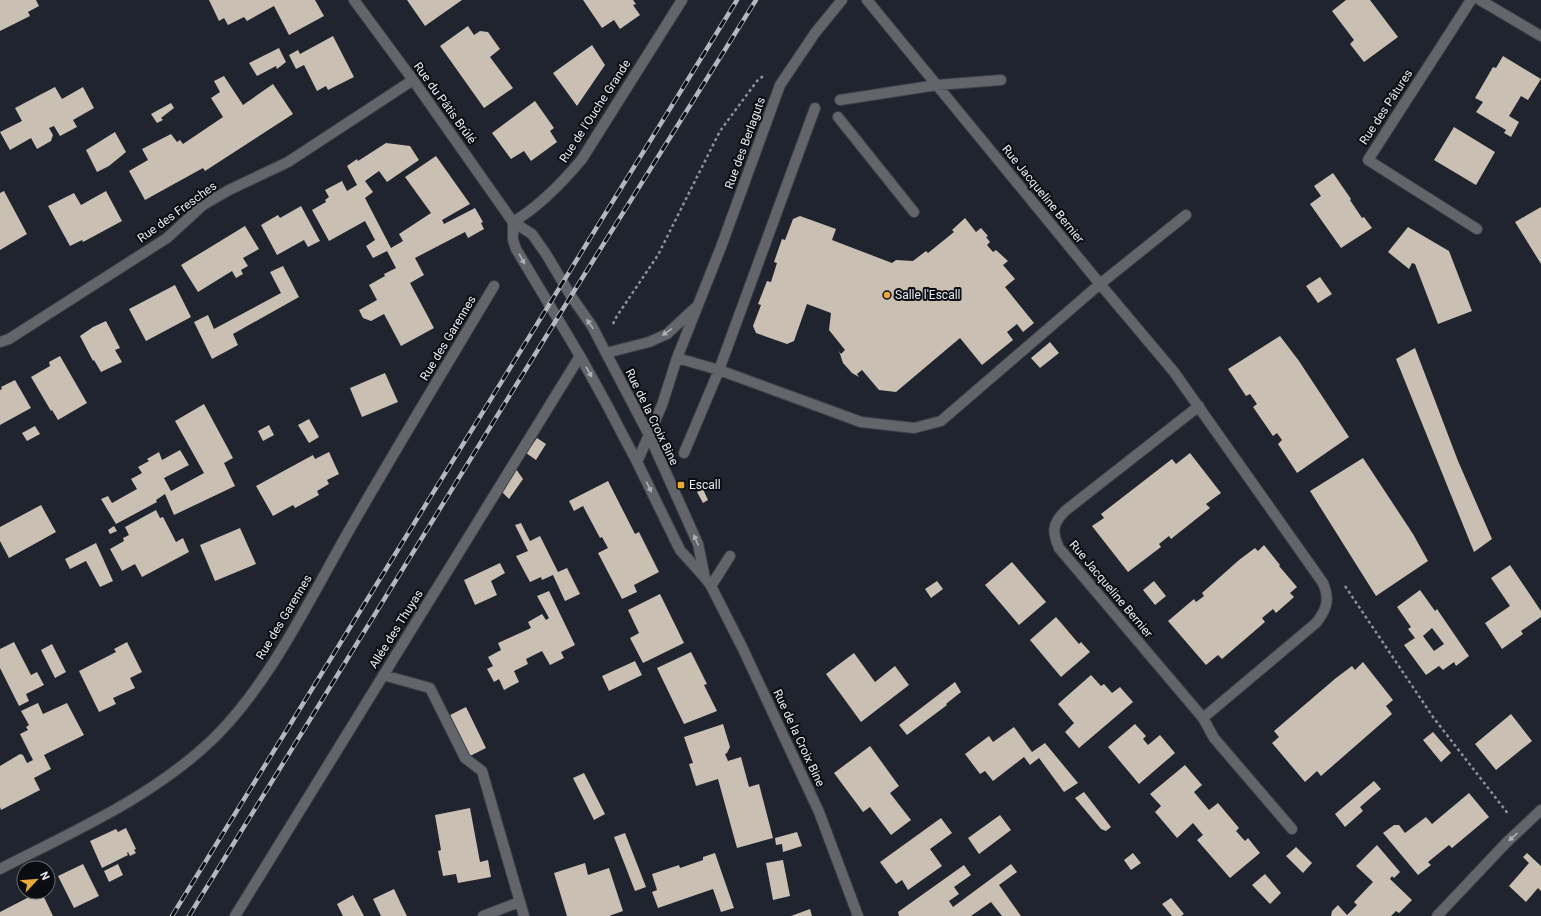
<svg xmlns="http://www.w3.org/2000/svg" width="1541" height="916" font-family="Roboto,sans-serif">
<style>
.building{fill:#c9c0b3;fill-rule:evenodd}
.lines{fill:none;stroke-linecap:round;stroke-linejoin:round}
.minor-casing{stroke:#3c404a;stroke-width:12}
.path{stroke:#8d9199;stroke-width:2.5;stroke-dasharray:3 3;stroke-linecap:butt}
.minor{stroke:#63656a;stroke-width:10}
.rail-casing{stroke:#b4b7bf;stroke-width:4.5}
.rail{stroke:#0c0d12;stroke-width:3;stroke-dasharray:9;stroke-linecap:butt}
.oneway{fill:#adb0b6}
.poi-dot{fill:#e9ab38;stroke:#0c0d12;stroke-width:1.5}
.labels{text-anchor:middle;stroke-width:4;stroke-linejoin:round;paint-order:stroke}
.street-label{font-size:12px;fill:#eaedf4;stroke:#0c0d12}
.poi-label{font-size:12px;fill:#eaedf4;stroke:#0c0d12;text-anchor:start}
</style>
<rect width="100%" height="100%" fill="#20242e"/>
<!-- building -->
<path class="building" d="M0 0H36L39 6 28 12 30 16 0 31Z
M209 0H315L324 16 289 35 274 6 247 21 244 17 228 25 224 18 219 21Z
M407 0H462L425 26Z
M583 0H633L636 4 633 5 640 15 620 29 614 20 602 28Z
M1346 0H1370L1398 37 1364 62 1350 44 1354 40 1332 11Z
M468 26 474 35 480 31 488 32 500 49 490 57 513 88 484 108 440 46Z
M333 36 354 77 328 90 326 86 317 91 304 65 296 69 289 55 298 50 300 54Z
M592 45 605 65 577 106 553 73Z
M279 48 286 62 277 69 276 66 257 76 249 63Z
M1503 56 1541 79 1528 100 1521 96 1509 116 1519 122 1511 137 1504 133 1506 130 1476 112 1483 102 1475 98 1493 67 1496 68Z
M224 76 243 105 273 84 293 114 205 171 203 168 145 200 129 171 148 160 142 149 171 134 177 142 180 140 183 144 223 117 211 98 220 92 214 81Z
M55 87 62 99 83 87 94 108 73 120 77 127 60 136 54 126 49 128 53 135 51 141 37 149 31 138 10 150 0 132 22 121 15 108Z
M535 101 554 128 550 131 557 142 531 161 524 151 511 159 492 133Z
M171 103 174 108 161 118 163 120 157 123 151 114Z
M1454 127 1495 152 1476 185 1434 160Z
M115 132 126 152 109 166 97 172 86 150Z
M386 143 410 146 419 160 387 182 379 171 365 181 373 192 365 198 391 248 403 241 399 234 431 213 405 177 436 156 470 204 442 220 444 224 475 208 483 222 481 223 484 229 468 238 465 232 415 258 424 275 410 283 434 328 401 346 384 314 371 321 363 318 359 310 377 300 369 285 385 276 384 274 396 268 387 251 373 258 366 246 375 240 365 221 329 241 312 210 326 202 325 200 329 197 325 190 342 181 347 191 357 185 347 166 357 159 358 161Z
M1333 173 1351 199 1350 200 1362 218 1364 217 1372 228 1341 248 1310 204 1321 196 1314 186Z
M4 191 27 234 0 250V193Z
M106 191 122 221 83 242 82 240 70 246 48 206 74 193 81 205Z
M301 206 320 241 308 247 304 240 277 255 261 225 278 215 280 218Z
M1541 207V264L1515 222Z
M800 216 836 229 832 240 892 263 896 260 913 261 926 251 928 253 954 232 952 230 965 218 976 232 981 228 988 236 986 237 990 242 987 245 993 252 996 250 1008 261 1003 265 1015 279 1005 287 1034 323 1023 332 1017 324 1007 332 1013 340 982 365 960 338 896 392 879 390 862 370 857 374 859 377 852 373 843 363 839 351 841 354 845 350 829 330 831 313 807 304 794 341 787 344 756 333 753 326 761 305 758 304 767 281 771 282 777 263 774 262 782 239 785 240 793 219Z
M245 226 259 249 243 258 248 266 241 270 243 274 236 278 232 271 198 292 181 265Z
M1408 227 1449 251 1472 311 1438 324 1415 264 1412 263 1409 269 1388 252Z
M283 266 299 297 233 334 238 345 212 359 194 322 208 315 214 329 281 293 270 272Z
M1320 277 1332 294 1318 303 1306 286Z
M175 285 191 317 146 341 129 309Z
M106 321 120 348 115 350 122 362 101 372 94 360 93 361 80 336 93 327Z
M1280 336 1299 361 1349 437 1297 473 1278 444 1282 440 1277 433 1273 436 1253 407 1257 404 1250 394 1246 396 1228 369Z
M1050 342 1059 353 1040 368 1031 358Z
M1415 348 1458 461 1492 539 1474 552 1396 359Z
M60 356 87 403 58 420 52 410 51 411 31 377 50 366 49 362Z
M385 373 398 402 362 417 350 388Z
M15 380 31 408 0 425V390L2 389 1 387Z
M204 404 233 458 224 463 235 486 174 515 165 494 156 500 157 502 116 524 101 499 108 496 112 503 137 489 131 479 142 473 138 467 149 461 147 459 159 452 162 460 180 450 189 465 164 478 171 491 204 473 175 421Z
M309 419 319 437 309 443 298 425Z
M269 425 274 435 263 441 258 431Z
M35 426 40 434 27 441 22 433Z
M537 438 546 444 536 460 526 453Z
M329 452 339 474 327 480 329 484 317 491 319 495 295 508 293 505 273 516 256 486 313 455 315 459Z
M1190 453 1221 493 1206 504 1210 508 1171 539 1169 536 1159 544 1161 547 1128 572 1092 526 1104 518 1101 514 1172 459 1176 464Z
M1363 458 1413 534 1428 561 1376 596 1310 491Z
M516 469 523 479 509 499 501 491Z
M608 481 635 534 639 532 659 572 634 585 637 592 622 599 598 553 608 548 602 537 600 538 583 506 574 511 569 501Z
M703 489 708 500 703 503 697 492Z
M41 505 56 532 9 558 0 541V527Z
M156 510 160 518 163 517 176 542 183 538 189 552 142 577 135 564 122 571 110 549 124 541 123 538 129 535 125 527Z
M521 523 530 541 540 536 558 572 567 568 580 594 565 601 553 575 542 580 541 577 530 582 516 556 528 551 515 525Z
M114 526 117 531 110 534 108 530Z
M240 528 256 564 215 581 200 545Z
M96 543 113 581 100 587 86 561 70 569 65 559Z
M1264 545 1280 565 1279 566 1297 587 1290 593 1294 597 1276 613 1273 609 1262 618 1265 622 1222 659 1218 655 1206 665 1168 621 1194 599 1196 602 1204 596 1202 593 1239 560 1255 548 1258 551Z
M1012 562 1046 602 1019 625 985 585Z
M500 563 505 573 491 581 497 595 475 605 464 580Z
M1510 565 1541 611V617L1521 631 1523 634 1502 649 1485 623 1510 606 1491 578Z
M937 581 943 589 931 598 925 589Z
M1154 581 1166 596 1155 605 1143 590Z
M1420 590 1435 611 1437 609 1469 656 1456 666 1454 662 1443 670 1439 666 1426 675 1404 645 1415 638 1408 629 1411 627 1397 607ZM1432 628 1444 644 1434 651 1423 636Z
M549 591 575 645 561 652 564 658 550 665 542 651 526 659 528 664 514 671 519 682 504 690 499 679 494 682 487 669 493 666 488 657 501 650 498 643 531 628 528 622 542 614 546 620 549 618 537 596Z
M660 594 684 643 643 663 630 638 639 633 628 610Z
M1056 617 1079 644 1081 642 1090 652 1061 677 1030 640Z
M14 642 31 675 37 672 44 685 26 694 29 701 19 706 0 668V649Z
M127 642 142 672 130 678 135 688 113 698 116 704 99 712 79 671 116 652 114 649Z
M52 644 66 672 55 678 41 650Z
M691 652 707 684 704 685 717 711 684 724 657 668Z
M854 653 875 682 895 666 909 685 861 722 826 674Z
M635 661 642 675 609 691 602 676Z
M1363 662 1393 700 1386 706 1392 714 1321 776 1317 771 1305 782 1272 743 1279 737 1274 731 1336 678 1352 666 1355 670Z
M1091 675 1101 686 1104 684 1112 693 1120 687 1133 702 1079 748 1065 732 1074 723 1058 704Z
M955 682 961 692 946 704 947 705 907 735 899 725Z
M38 703 43 714 67 703 84 735 44 755 51 769 34 778 40 790 1 810 0 807V766L20 754 23 755 27 763 33 760 20 734 28 730 26 727 29 725 21 711Z
M466 707 486 748 470 756 450 715Z
M1511 714 1532 741 1496 770 1475 744Z
M723 724 730 747 727 753 725 754 728 761 741 757 749 787 759 784 773 838 737 848 718 779 696 786 689 764 693 763 684 737Z
M1135 724 1146 736 1143 739 1148 745 1160 735 1175 753 1139 784 1108 747Z
M1014 727 1032 752 1045 743 1078 783 1064 792 1039 758 1030 765 1024 757 993 781 985 771 980 774 965 754 989 736 993 742Z
M1433 732 1451 753 1441 762 1423 740Z
M870 746 899 786 890 793 911 820 891 835 870 807 863 812 834 773Z
M1185 765 1202 785 1194 792 1209 810 1218 803 1239 828 1236 831 1245 841 1248 838 1260 853 1230 878 1197 840 1203 835 1193 823 1177 838 1155 812 1161 806 1150 794Z
M584 773 605 814 594 820 573 778Z
M1374 781 1381 789 1360 807 1363 811 1345 827 1335 814Z
M1084 792 1111 827 1106 831 1101 829 1075 798Z
M1469 793 1489 817 1452 848 1449 845 1428 862 1431 865 1418 875 1383 833 1394 825H1399L1405 833 1426 817 1432 824Z
M470 808 480 862 488 860 491 877 458 883 456 874 443 876 438 851 441 850 435 815Z
M1000 815 1011 830 979 854 968 838Z
M941 818 952 833 930 849 942 866 908 890 902 880 896 884 880 862Z
M126 828 136 849 134 850 136 853 130 856 128 852 127 853 128 855 102 868 90 841 116 829 118 832Z
M797 832 802 846 783 852 782 844 776 845 775 838Z
M625 833 646 887 635 891 614 837Z
M1377 845 1400 872 1394 878 1392 876 1390 879 1412 900 1399 913 1396 911 1391 916H1331L1332 911 1338 905 1347 915 1357 905 1354 902 1373 882 1356 866Z
M1296 847 1312 863 1303 873 1286 856Z
M715 853 734 908 721 912 713 889 658 908 652 892 657 890 652 874 679 865 680 868 703 860V857Z
M1133 853 1141 863 1131 870 1124 860Z
M1527 853 1541 866V891L1538 888 1526 902 1509 886 1529 863 1523 857Z
M783 860 790 896 773 900 766 863Z
M585 863 588 875 609 868 623 911 609 916H567L554 873Z
M83 864 99 896 74 908 58 876Z
M118 864 123 875 109 882 104 871Z
M1011 864 1017 872 999 885 1021 916H1002L991 902 971 916H899L898 912 964 865 971 875 954 887 959 894 949 901 953 907Z
M1265 874 1281 893 1270 904 1252 885Z
M394 889 401 904 407 916H381L373 899Z
M42 893 53 916H0V912L29 897 30 899Z
M353 895 364 916H343L337 904Z
M1171 898 1184 914 1181 916H1172L1162 904Z
M810 909 812 916H791Z"/>
<g class="lines">
<!-- minor casing -->
<g class="minor-casing">
<path id="minor" d="M354 0 413 80 513 222 532 234 546 254 571 296 592 326 606 353 650 437 698 544 705 578
M867 0 1100 284 1174 372 1323 583C1330 600 1327 609 1316 623L1203 718
M1471 0 1368 160 1477 229
M1480 0 1541 36
M840 100 937 85 1001 80
M838 117 914 212
M513 222V240L516 249 580 356 606 403 637 462 680 550 705 578 711 586 743 649 819 812 858 916
M513 222C540 206 562 183 582 159L682 0
M0 342 9 339 167 238 203 205 229 190 288 162 413 80
M606 353 649 342 667 334 695 308
M677 358 719 370 861 422 914 428 941 421 1100 284 1186 215
M1199 406 1065 511C1052 524 1052 532 1059 548L1203 718 1214 738 1292 829
M684 453 719 370 815 108
M637 462 662 405 677 358 721 247 780 85 815 33 842 0
M711 586 730 556
M383 675 430 688 465 758 482 771 524 916
M0 869C74 831 153 797 214 738 269 684 309 601 347 534 395 450 445 368 494 286
M235 916 580 356
M483 916 519 902
M1437 916 1506 843 1541 810"/>
</g>
<!-- path -->
<path class="path" d="M613 324 615 319 658 255 720 131 757 81 763 76
M1345 586 1433 717 1509 815"/>
<!-- minor -->
<use href="#minor" class="minor"/>
<!-- rail casing -->
<g class="rail-casing">
<path id="rail" d="M172 916 737 0
M189 916 571 296 756 0"/>
</g>
<!-- rail -->
<use href="#rail" class="rail"/>
</g>
<!-- one-way arrows -->
<defs><path id="oneway-solid" d="M-6-.8H1V-3.2L6.5 0L1 3.2V.8H-6Z"/></defs>
<g class="oneway">
<use href="#oneway-solid" transform="translate(522 259) rotate(61)"/>
<use href="#oneway-solid" transform="translate(590 324) rotate(-125)"/>
<use href="#oneway-solid" transform="translate(667 332) rotate(145)"/>
<use href="#oneway-solid" transform="translate(589 372) rotate(61)"/>
<use href="#oneway-solid" transform="translate(649 487) rotate(64)"/>
<use href="#oneway-solid" transform="translate(696 540) rotate(-113)"/>
<use href="#oneway-solid" transform="translate(1513 837) rotate(138)"/>
</g>
<!-- markers -->
<g class="poi-dot">
<circle cx="887" cy="295" r="4"/>
<rect x="677" y="481" width="8" height="8" rx="2"/>
</g>
<g class="labels">
<!-- street labels -->
<g class="street-label">
<text transform="translate(445 103) rotate(54)" y="4">Rue du Pâtis Brûlé</text>
<text transform="translate(1386 107) rotate(-57)" y="4">Rue des Pâtures</text>
<text transform="translate(595 111) rotate(-57)" y="4">Rue de l'Ouche Grande</text>
<text transform="translate(745 143) rotate(-70)" y="4">Rue des Berlaguts</text>
<text transform="translate(1043 194) rotate(51)" y="4">Rue Jacqueline Bernier</text>
<text transform="translate(177 212) rotate(-36)" y="4">Rue des Fresches</text>
<text transform="translate(448 338) rotate(-59)" y="4">Rue des Garennes</text>
<text transform="translate(652 417) rotate(64)" y="4">Rue de la Croix Bine</text>
<text transform="translate(1111 589) rotate(50)" y="4">Rue Jacqueline Bernier</text>
<text transform="translate(284 617) rotate(-59)" y="4">Rue des Garennes</text>
<text transform="translate(396 629) rotate(-58)" y="4">Allée des Thuyas</text>
<text transform="translate(799 738) rotate(65)" y="4">Rue de la Croix Bine</text>
</g>
<!-- poi labels -->
<g class="poi-label">
<text x="895" y="299">Salle l'Escall</text>
<text x="689" y="489">Escall</text>
</g>
</g>
<!-- north arrow -->
<g transform="translate(36 880) rotate(64)"><circle r="19" fill="#0c0d12" stroke="#65676c"/>
<path d="M0-3L7 15L0 10L-7 15Z" fill="#e9ab38"/>
<text y="-6" font-size="11" font-weight="bold" text-anchor="middle" fill="#eaedf4">N</text>
</g>
</svg>
